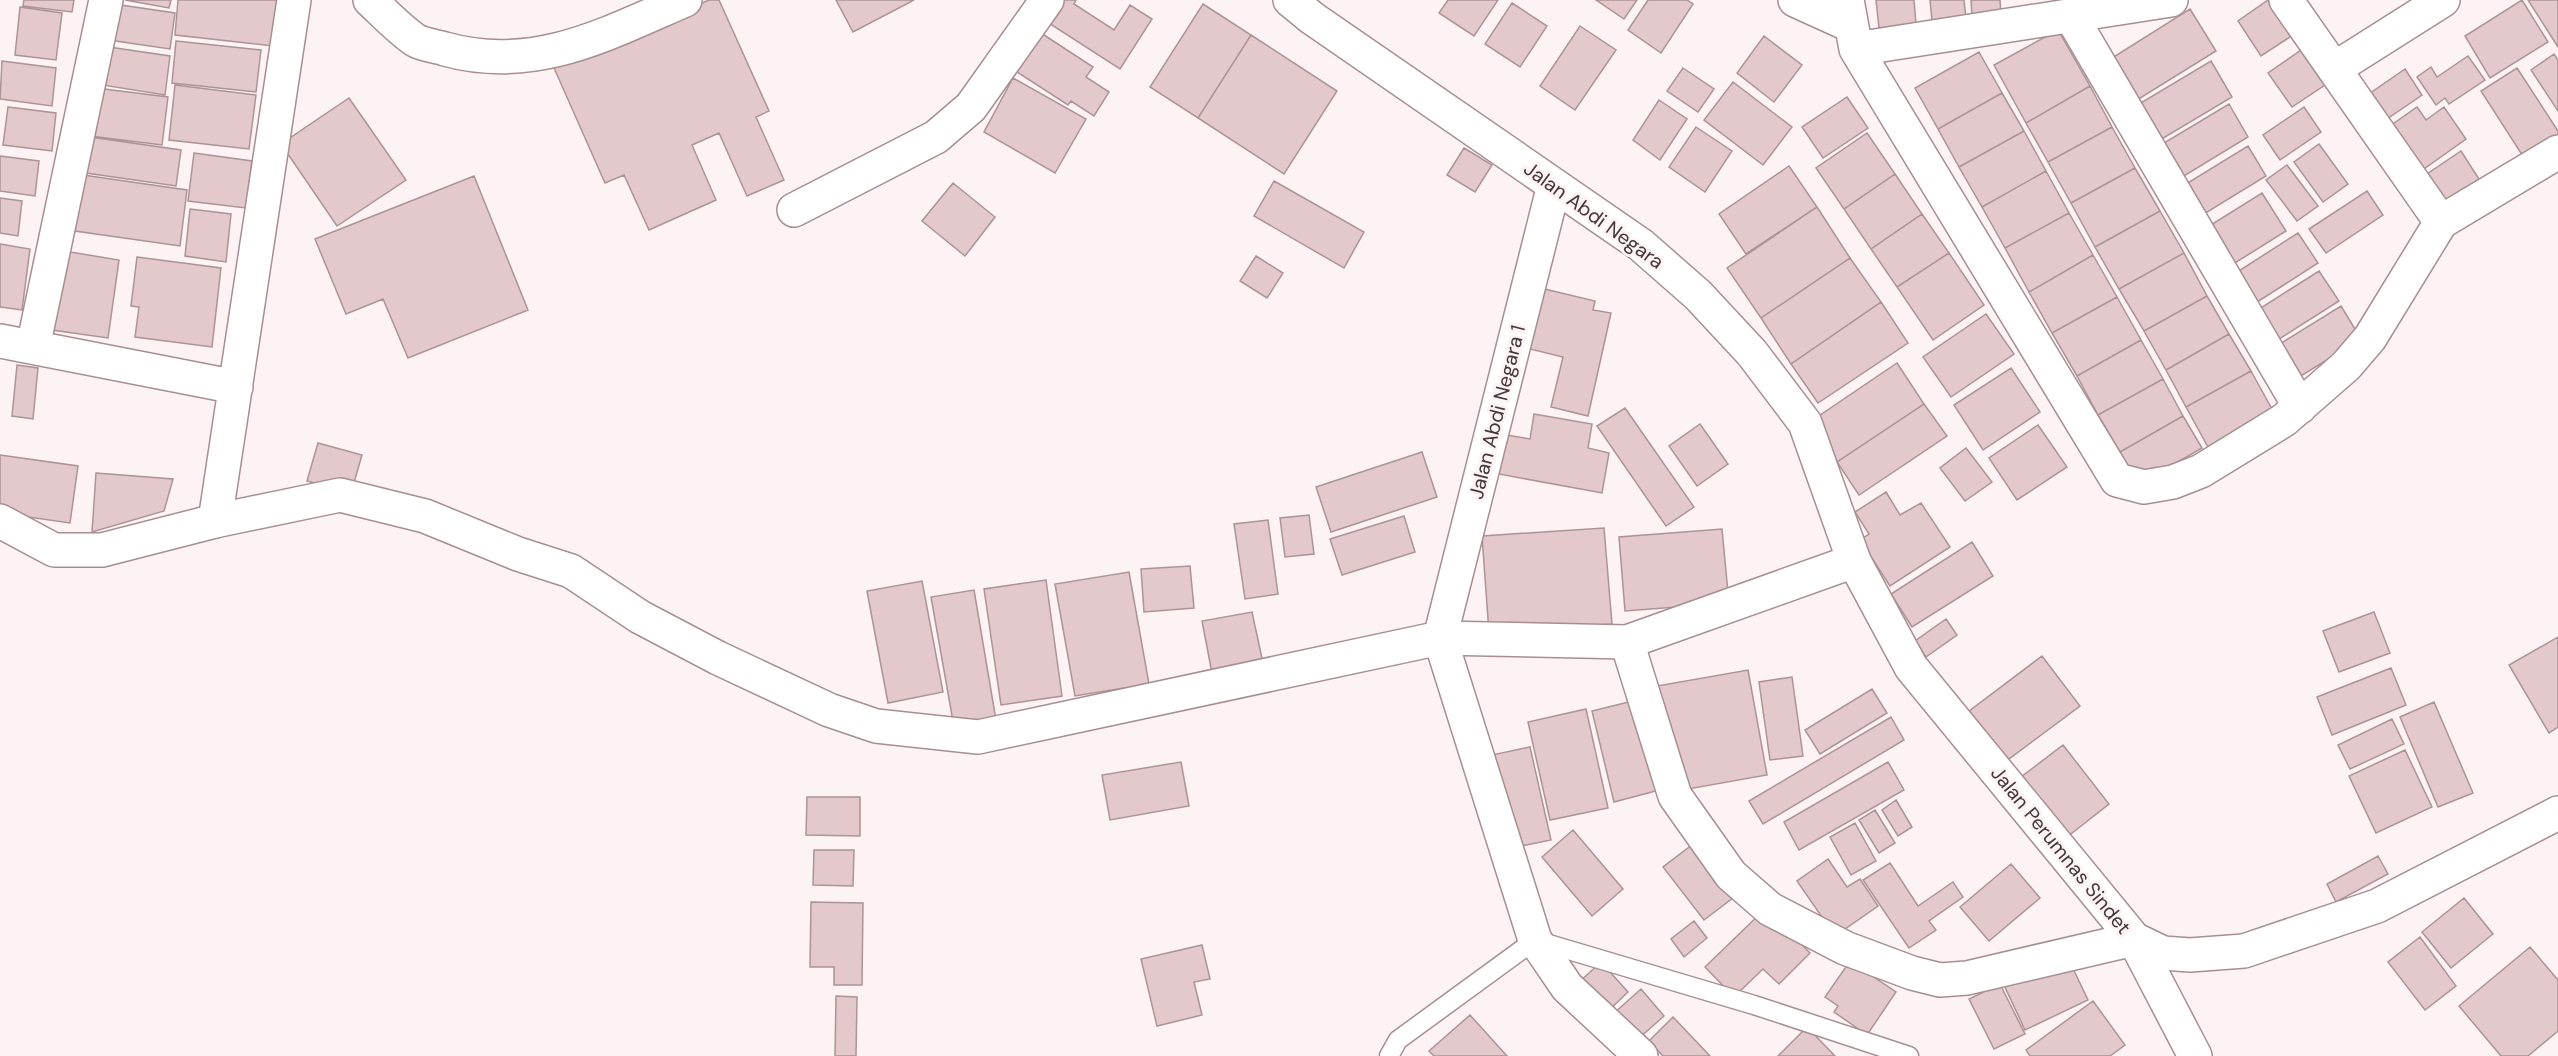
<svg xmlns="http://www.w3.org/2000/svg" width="2558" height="1056" font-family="'DM Sans',sans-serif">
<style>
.building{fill:#e3c9cb;stroke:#ac9396;stroke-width:1.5}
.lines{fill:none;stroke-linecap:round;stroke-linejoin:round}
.lane-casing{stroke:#a78f91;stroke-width:21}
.street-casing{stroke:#a78f91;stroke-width:36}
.secondary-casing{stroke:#a78f91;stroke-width:36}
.lane{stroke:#fff;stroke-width:18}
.street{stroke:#fff;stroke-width:33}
.secondary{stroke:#fff;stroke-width:33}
.labels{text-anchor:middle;stroke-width:6;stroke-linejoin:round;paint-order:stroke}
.street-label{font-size:20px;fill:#423839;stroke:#fef3f4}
</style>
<rect width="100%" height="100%" fill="#fef3f4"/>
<!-- building -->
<path class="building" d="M24 0H74L72 12 23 6Z
M125 0H171L169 8Z
M178 0H278L273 46 175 35Z
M709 0H719L769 111 756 117 784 180 747 196 719 133 692 145 716 200 649 230 624 175 605 183 554 68Z
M836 0H914L853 32Z
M1052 0H1076L1074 4 1114 30 1130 5 1152 19 1120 69 1041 18Z
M1448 0H1498L1474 36 1439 13Z
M1596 0H1637L1624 19Z
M1648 0H1687L1693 4 1661 53 1628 30Z
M1876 0H1914L1916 24 1879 28Z
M1930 0H1964L1966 19 1932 21Z
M1971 0H2000L2001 15 1972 16Z
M2268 0H2273L2296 33 2261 56 2238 21Z
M2522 0 2548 42 2490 78 2465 36Z
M2528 0H2558V47Z
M1512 3 1547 26 1520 67 1485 44Z
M114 4 175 13 170 49 109 40Z
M1203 4 1251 35 1198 118 1150 87Z
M20 7 62 13 56 60 15 55Z
M2190 9 2216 51 2129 105 2104 63Z
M1580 26 1616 50 1575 110 1540 86Z
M2058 30 2090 86 2026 123 1994 65Z
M1041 33 1093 67 1086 77 1109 92 1094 116 1071 101 1068 105 1017 72Z
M1251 35 1337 91 1284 174 1198 118Z
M1764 36 1802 65 1774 102 1737 73Z
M176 41 261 50 256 92 172 83Z
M102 46 170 56 165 95 96 84Z
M2304 48 2328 83 2292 107 2268 73Z
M1979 52 2002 93 1938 129 1915 88Z
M2554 54 2558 60V111L2531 70Z
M2468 56 2485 80 2449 104 2445 98 2436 105 2417 77 2431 67 2437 77Z
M2 61 56 68 52 106 0 99Z
M2211 61 2232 97 2155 143 2134 107Z
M1683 68 1714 89 1698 112 1667 91Z
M2517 68 2558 131V141L2526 161 2481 91Z
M2405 69 2422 95 2387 119 2369 94Z
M1013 78 1086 119 1055 173 984 132Z
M1733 82 1792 127 1763 165 1704 120Z
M175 85 256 95 249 149 169 140Z
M2090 86 2112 127 2048 162 2026 123Z
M96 88 168 97 162 145 90 136Z
M2002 93 2024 131 1959 167 1938 129Z
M1847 97 1868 128 1823 158 1802 127Z
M349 98 406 180 337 226 281 144Z
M1659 100 1687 119 1660 160 1633 140Z
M2229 104 2248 137 2179 179 2159 146Z
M8 107 56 113 52 151 3 145Z
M2304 107 2321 132 2280 160 2263 135Z
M2417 107 2426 120 2444 107 2466 139 2414 176 2383 131Z
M1696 127 1732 151 1705 192 1669 167Z
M2112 127 2135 168 2071 203 2048 162Z
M2024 131 2046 171 1982 207 1959 167Z
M1867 133 1895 174 1844 209 1816 168Z
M90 137 181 150 176 186 86 173Z
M2319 144 2348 184 2323 202 2294 162Z
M2248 146 2266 176 2204 214 2186 184Z
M1464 148 1492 165 1475 192 1447 175Z
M2461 151 2479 179 2436 208 2418 180Z
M194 153 252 161 246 208 188 201Z
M0 156 39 161 35 196 0 191Z
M2287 165 2318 206 2297 221 2266 180Z
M1789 166 1817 207 1746 254 1719 214Z
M2135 168 2160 211 2095 247 2071 203Z
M2046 171 2069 213 2005 248 1982 207Z
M1895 174 1922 214 1871 249 1844 209Z
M83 175 187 190 180 246 75 231Z
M474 176 528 310 408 358 383 299 346 314 315 239Z
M1274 181 1364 232 1344 268 1254 216Z
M953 183 995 217 965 256 922 221Z
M2367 191 2383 215 2326 253 2309 229Z
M2262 193 2286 231 2230 266 2206 228Z
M0 198 22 201 18 236 0 233Z
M1817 207 1850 258 1761 318 1727 268Z
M190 209 231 214 226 262 185 256Z
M2160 211 2184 253 2119 289 2095 247Z
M2069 213 2093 255 2029 292 2005 248Z
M1922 214 1949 253 1897 287 1871 249Z
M2298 233 2318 263 2251 306 2231 276Z
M0 244 30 249 22 310 0 307Z
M64 251 119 260 108 338 52 330Z
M1949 253 1984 305 1933 340 1897 287Z
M2184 253 2207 296 2144 331 2119 289Z
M2093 255 2117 297 2052 333 2029 292Z
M1256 256 1283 273 1267 298 1240 281Z
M137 257 221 268 212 347 135 337 139 307 131 306Z
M1850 258 1881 302 1791 364 1761 318Z
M2319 271 2339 301 2273 343 2253 313Z
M1532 286 1595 301 1593 310 1611 313 1588 416 1551 407 1563 357 1518 346Z
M2207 296 2229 334 2166 370 2144 331Z
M2117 297 2141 340 2077 376 2052 333Z
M1881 302 1908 343 1818 403 1791 364Z
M2341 306 2361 339 2296 379 2275 347Z
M1986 314 2014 354 1951 397 1923 357Z
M2229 334 2251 371 2186 407 2166 370Z
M2141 340 2163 379 2098 415 2077 376Z
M1897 363 1924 404 1837 462 1810 422Z
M17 365 38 368 33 419 12 416Z
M2011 368 2040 412 1983 450 1954 405Z
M2251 371 2273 411 2208 447 2186 407Z
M2163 379 2183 416 2120 452 2098 415Z
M1924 404 1947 436 1859 495 1837 462Z
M1625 408 1694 507 1666 526 1597 426Z
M1534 414 1592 424 1588 448 1609 453 1602 493 1488 472 1495 433 1530 439Z
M2183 416 2202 448 2138 485 2120 452Z
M1700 424 1728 464 1697 486 1669 446Z
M2038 425 2067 467 2017 500 1989 458Z
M318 443 362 455 351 493 307 481Z
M1966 448 1992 482 1965 501 1940 468Z
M1422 452 1437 497 1331 532 1316 487Z
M0 455 78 466 70 523 0 513Z
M96 473 173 479 164 511 92 532Z
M1886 492 1900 515 1921 503 1950 547 1890 586 1860 540 1869 534 1855 512Z
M1309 515 1314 554 1285 557 1280 518Z
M1404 516 1415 552 1342 575 1330 539Z
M1268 520 1278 594 1245 599 1234 524Z
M1604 528 1612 624 1489 633 1482 536Z
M1722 529 1729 603 1625 611 1619 537Z
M1972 542 1993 576 1912 627 1891 594Z
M1190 566 1194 608 1144 612 1141 569Z
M1129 572 1149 684 1075 696 1055 584Z
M1046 580 1062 696 1001 705 984 589Z
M922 581 943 692 888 703 867 591Z
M974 590 996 720 954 727 931 597Z
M1252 612 1263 663 1212 673 1202 621Z
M2374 612 2390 653 2339 672 2323 631Z
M1946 619 1957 635 1926 657 1915 641Z
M2558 637V727L2549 733 2509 665Z
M2042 656 2080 706 1997 768 1960 718Z
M2391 668 2406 705 2332 735 2317 697Z
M1748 670 1767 775 1677 791 1657 686Z
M1792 677 1803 756 1770 760 1759 682Z
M1872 689 1887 713 1820 754 1805 730Z
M1645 698 1667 788 1614 802 1592 711Z
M2434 702 2473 793 2438 807 2400 717Z
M1586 709 1608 808 1550 820 1528 722Z
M1891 717 1904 740 1763 824 1749 801Z
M2392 719 2404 744 2350 769 2338 745Z
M2063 745 2109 804 2067 837 2021 777Z
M1530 747 1551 840 1511 848 1492 755Z
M2405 750 2432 807 2376 833 2349 776Z
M1181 762 1189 806 1110 820 1102 775Z
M1888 762 1904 790 1799 850 1784 822Z
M807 797H860V836L806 835Z
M1896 800 1912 827 1898 836 1882 810Z
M1875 810 1895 843 1879 853 1859 820Z
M1855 823 1876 861 1851 875 1830 837Z
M1573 830 1623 889 1592 916 1542 857Z
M1701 838 1742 891 1704 920 1663 867Z
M814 850H854L853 886 813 885Z
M2378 856 2388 874 2336 902 2327 884Z
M1828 859 1847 887 1860 879 1878 906 1835 936 1797 881Z
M1890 863 1918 906 1953 882 1963 897 1929 921 1936 930 1909 948 1863 880Z
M2011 864 2040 898 1989 941 1960 907Z
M2464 898 2493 934 2451 968 2422 932Z
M811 902 863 903 862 985H834V967H810Z
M1766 908 1810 953 1779 984 1763 969 1734 997 1705 967Z
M1694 921 1707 938 1684 957 1671 939Z
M2420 937 2456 986 2425 1010 2388 962Z
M1202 945 1210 979 1194 982 1202 1015 1157 1026 1141 959Z
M2530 947 2558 980V1031L2528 1056H2501L2459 1006Z
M2067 956 2088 1000 2025 1030 2004 985Z
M1850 961 1896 992 1867 1035 1834 1012 1838 1006 1825 997Z
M1601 962 1628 992 1605 1014 1577 984Z
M2000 984 2025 1034 1994 1049 1969 999Z
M1641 989 1664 1016 1637 1040 1613 1014Z
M836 996 857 997 856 1056H835Z
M2093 1001 2125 1045 2110 1056H2030L2026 1050Z
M1470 1015 1507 1056H1434L1429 1051Z
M1673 1017 1710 1056H1663L1649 1041Z
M1807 1027 1835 1056H1778Z"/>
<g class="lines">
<!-- lane casing -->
<g class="lane-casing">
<path id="lane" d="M1389 1056 1398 1040 1535 940 1754 1005 1909 1056"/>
</g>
<!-- street casing -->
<g class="street-casing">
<path id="street" d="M370 0C384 13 399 29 415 40 423 45 436 46 445 49 534 74 606 34 685 0
M1290 0 1312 18 1641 245 1698 295 1752 353 1805 423 1854 561
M1795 0 1850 25
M1847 0 1856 49 2117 480 2144 487 2173 482 2201 471 2284 420 2346 366 2370 338 2441 222 2558 152
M2286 0 2441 222
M2071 16 2300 407
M1856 49 2171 0
M2334 69 2443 0
M1554 185 1440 638 1535 940 1567 987 1641 1056
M794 210 936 137 971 107 1047 0
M0 341 236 387
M33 347 106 0
M215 521 294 0
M1627 642 1675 796 1731 875 1770 909 1845 948 1912 973 1940 980 1967 978 2134 939 2195 1056"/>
</g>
<!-- secondary casing -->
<g class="secondary-casing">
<path id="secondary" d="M0 521 54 550H102L215 521 340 495 425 516 518 554 571 571 640 617 718 658 829 710 876 726 978 737 1440 638 1627 642 1854 561 1911 667 2134 939 2163 953 2190 955 2244 951 2377 906 2558 813"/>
</g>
<!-- lane -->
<use href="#lane" class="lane"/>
<!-- street -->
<use href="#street" class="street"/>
<!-- secondary -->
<use href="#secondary" class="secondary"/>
</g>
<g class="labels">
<!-- street labels -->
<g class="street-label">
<text transform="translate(1594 215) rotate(36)" y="7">Jalan Abdi Negara</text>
<text transform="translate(1497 412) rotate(-76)" y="7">Jalan Abdi Negara 1</text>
<text transform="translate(2061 850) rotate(51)" y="7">Jalan Perumnas Sindet</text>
</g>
</g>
</svg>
